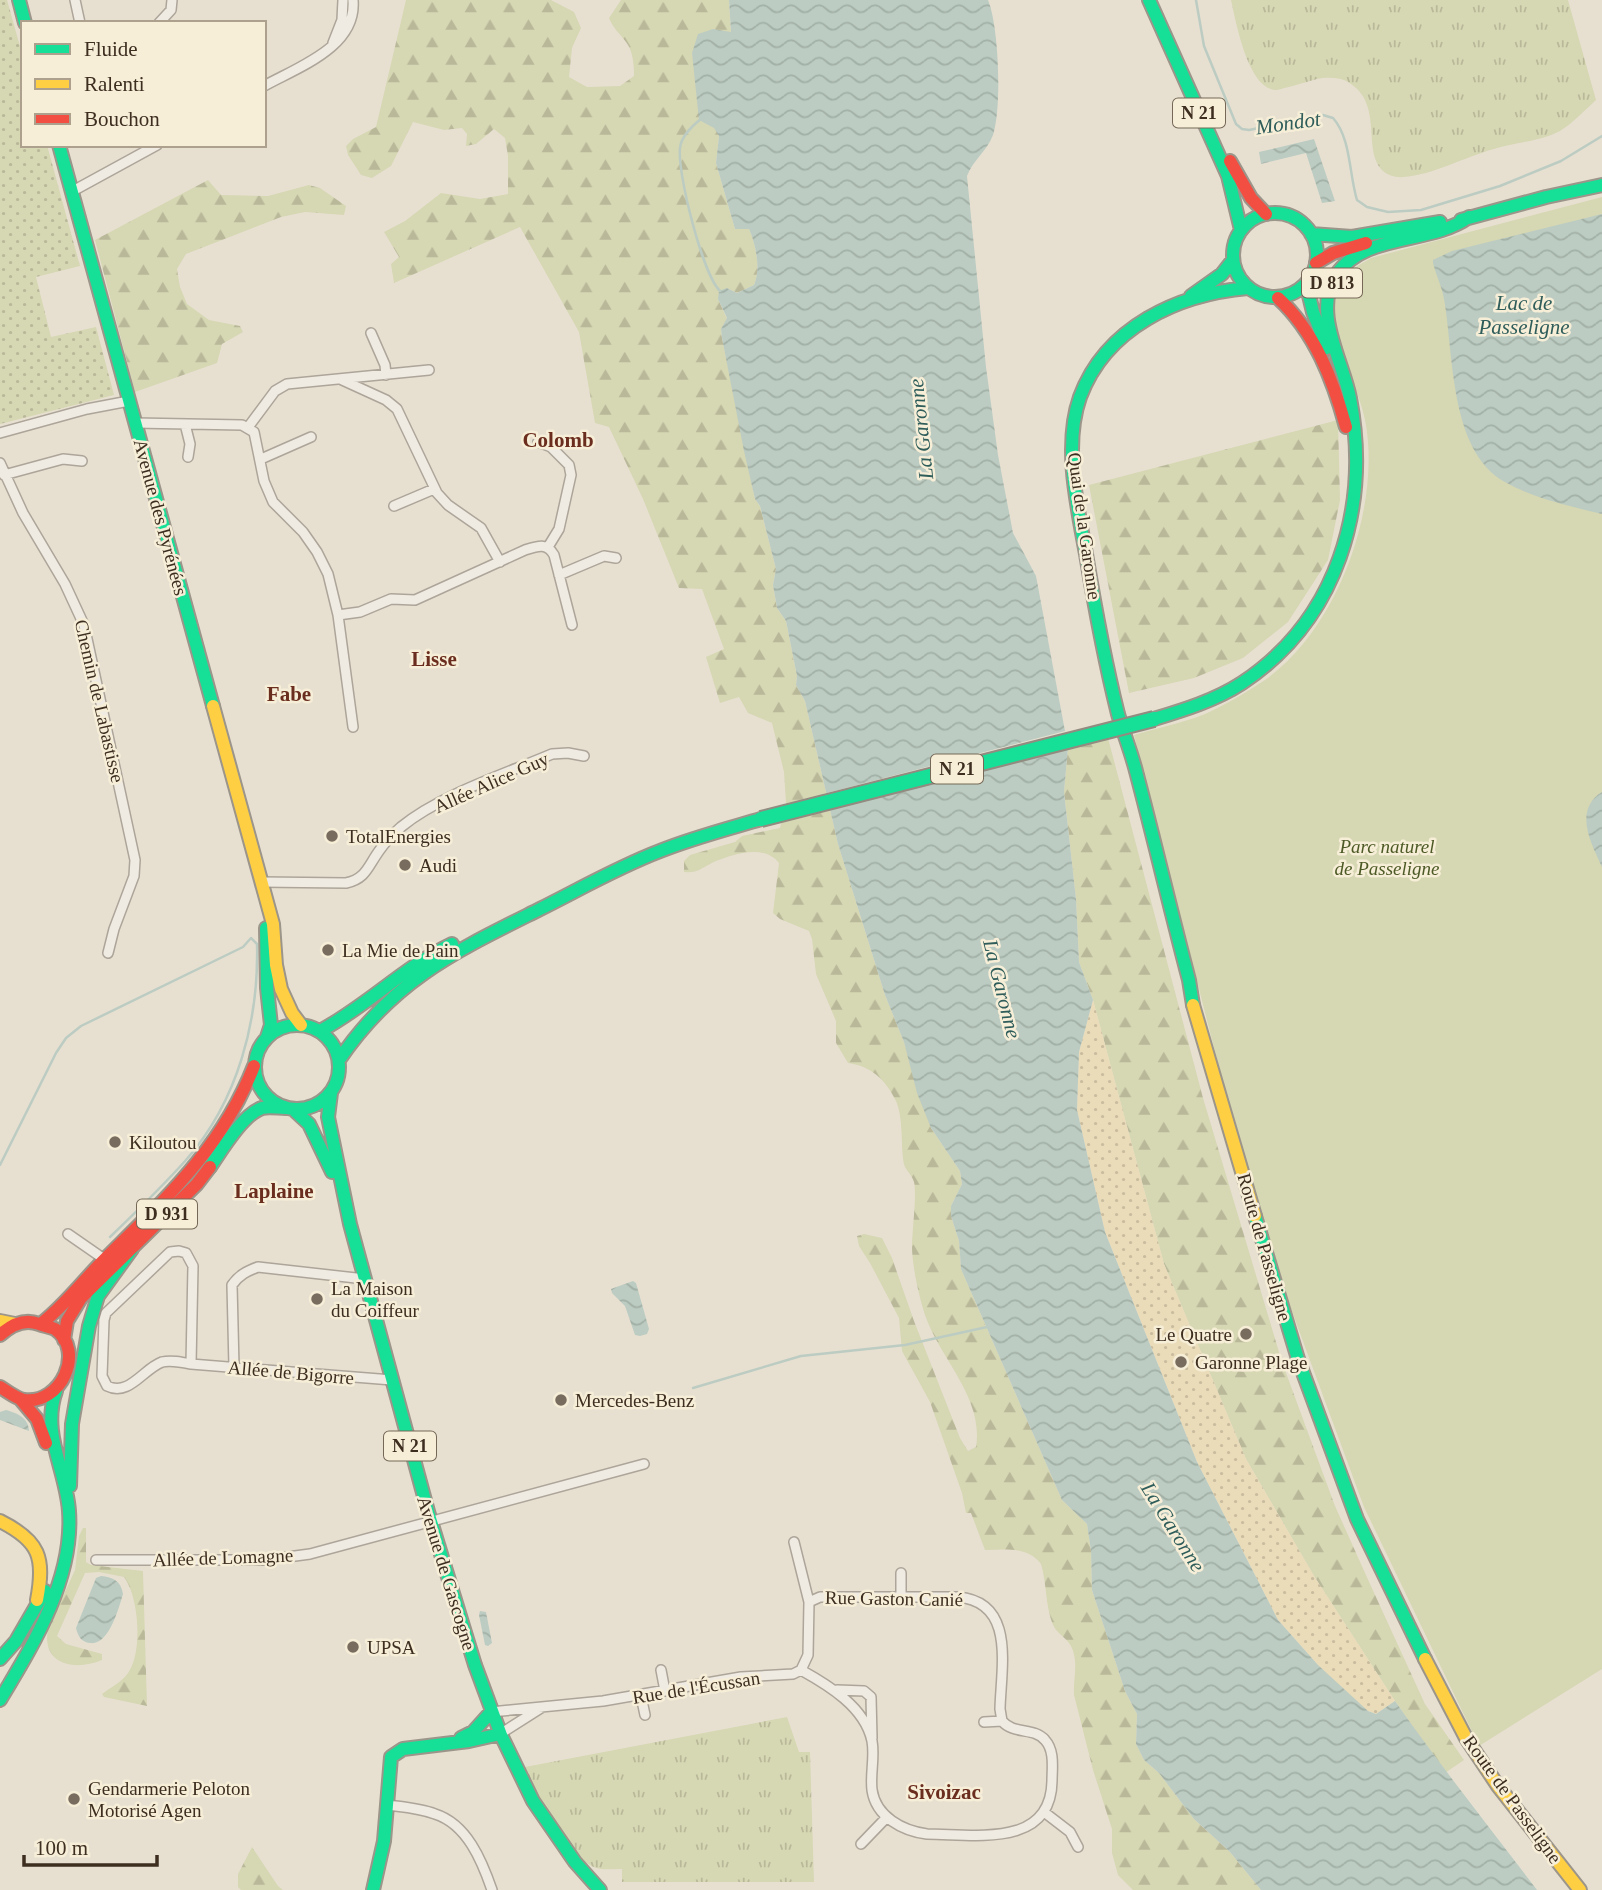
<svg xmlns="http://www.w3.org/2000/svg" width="1602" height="1890" font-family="Georgia,serif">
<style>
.grass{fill:url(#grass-tufts)}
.forest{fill:url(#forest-firs)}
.sand{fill:url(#sand-dots)}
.park{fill:#d6d7b3}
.garden{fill:url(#garden-dots)}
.water{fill:url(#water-waves)}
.pier{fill:#e7e0d1}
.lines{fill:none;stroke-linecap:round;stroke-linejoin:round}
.stream{stroke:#bcccc2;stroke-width:2.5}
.street-casing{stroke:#ada599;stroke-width:12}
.fast-casing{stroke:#9c958a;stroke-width:16}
.slow-casing{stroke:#9c958a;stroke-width:16}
.jam-casing{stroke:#9c958a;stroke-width:16}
.street{stroke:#efebe3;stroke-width:9}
.fast{stroke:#16e098;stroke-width:12}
.slow{stroke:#ffcf43;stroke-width:12}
.jam{stroke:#f24e42;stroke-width:12}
.fast-bridge-casing{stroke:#928b80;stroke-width:18;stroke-linecap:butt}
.fast-bridge{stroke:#16e098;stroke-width:14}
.poi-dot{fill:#786c5e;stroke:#f7eed8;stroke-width:2.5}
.labels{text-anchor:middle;stroke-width:5;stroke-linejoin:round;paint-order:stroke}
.shield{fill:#f7eed8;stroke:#756857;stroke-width:2}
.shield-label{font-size:18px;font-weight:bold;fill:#3d2e20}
.street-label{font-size:19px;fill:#3d2e20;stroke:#f7eed8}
.poi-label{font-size:19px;fill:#3d2e20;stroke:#f7eed8;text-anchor:start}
.park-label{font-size:19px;font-style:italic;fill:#4d5a26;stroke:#f7eed8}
.water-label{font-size:21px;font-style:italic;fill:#2f5d5a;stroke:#f7eed8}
.neighbourhood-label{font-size:21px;font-weight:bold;fill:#6b2e1e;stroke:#f7eed8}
</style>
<defs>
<pattern id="grass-tufts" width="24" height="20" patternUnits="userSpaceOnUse" patternTransform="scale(1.75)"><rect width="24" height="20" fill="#d6d7b3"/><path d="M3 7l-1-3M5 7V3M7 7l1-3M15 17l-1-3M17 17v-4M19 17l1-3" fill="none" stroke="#b9b99a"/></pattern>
<pattern id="forest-firs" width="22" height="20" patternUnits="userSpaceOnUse" patternTransform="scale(1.75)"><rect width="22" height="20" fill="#d6d7b3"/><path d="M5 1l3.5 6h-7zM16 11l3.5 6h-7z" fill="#b9b99a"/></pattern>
<pattern id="sand-dots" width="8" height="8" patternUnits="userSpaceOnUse" patternTransform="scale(1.75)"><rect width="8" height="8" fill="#eadcb9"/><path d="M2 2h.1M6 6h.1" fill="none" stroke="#cabd9f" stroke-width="1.8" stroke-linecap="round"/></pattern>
<pattern id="garden-dots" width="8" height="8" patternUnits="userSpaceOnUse" patternTransform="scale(1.75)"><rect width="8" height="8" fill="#d6d7b3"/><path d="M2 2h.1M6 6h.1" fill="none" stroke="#b9b99a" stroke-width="1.8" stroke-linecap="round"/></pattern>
<pattern id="water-waves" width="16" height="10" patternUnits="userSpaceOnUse" patternTransform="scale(1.75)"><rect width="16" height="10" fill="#bcccc2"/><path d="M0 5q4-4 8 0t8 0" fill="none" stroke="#a2b0a6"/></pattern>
</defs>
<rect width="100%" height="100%" fill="#e7e0d1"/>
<!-- grass -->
<path class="grass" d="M1231 0H1568L1596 100C1585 110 1573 123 1560 131 1539 142 1515 142 1494 149 1464 157 1434 175 1403 177 1397 178 1387 175 1383 171 1361 150 1385 104 1348 82 1340 77 1327 77 1317 79 1310 81 1280 90 1276 90 1248 89 1236 22 1231 0Z
M787 1717 799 1752H810L814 1882H622V1869C612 1869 599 1871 590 1865 564 1851 536 1794 525 1767Z"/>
<!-- forest -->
<path class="forest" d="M406 0H551L574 12 581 28 572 48 569 77 587 87 620 86 634 76C634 65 633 51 626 42 619 33 613 28 609 18L621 0H729L731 33 692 53 719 136 716 163 735 229H749C756 245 761 269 754 285L737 293 727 288 718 299 727 319 721 329 722 338 755 499 760 506 776 569 773 585 777 608 786 621 797 676 796 685 805 701 838 844 885 995 904 1042 931 1128 960 1171 962 1184 951 1206V1216L959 1241 961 1269 1062 1500 1087 1524 1091 1551 1092 1590 1125 1691 1137 1714 1136 1744 1144 1760 1159 1773 1194 1819 1230 1852 1261 1890H1133L1118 1875 1112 1853V1829L1093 1770 1074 1695C1073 1678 1079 1662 1071 1646 1067 1638 1056 1633 1053 1625 1045 1605 1047 1584 1041 1564 1027 1546 1006 1550 985 1550L971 1513H966L962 1493 930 1402 902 1351 899 1318 870 1263 859 1246 857 1236 864 1234 882 1238 892 1258 914 1321 960 1438 968 1451 976 1447C984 1398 940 1359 925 1315 919 1297 912 1265 912 1247 912 1230 917 1196 914 1182 911 1172 904 1171 903 1159 901 1141 903 1117 896 1101 886 1080 871 1066 848 1063L836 1043V1021L816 974 812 939 809 931 780 919 773 913 779 863C764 844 735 854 716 861 704 866 698 874 684 872V861L690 855 735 842 742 836 780 828 786 803 784 772 772 723 748 713 739 697 720 703 706 657 724 649 702 589 679 588 643 499 609 427 595 423 579 332 520 227 394 283 391 264 399 257 384 232 405 221 441 193 480 199 508 194V156L505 138 494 129 476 144 466 146 467 134 462 128 444 130 413 122 391 166 372 178 361 175 348 155 346 146 353 139 376 127Z
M208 180 221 195 268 196 309 185 320 188 346 206 344 215 305 212 281 217 186 254 177 269 180 287 187 304 209 320 240 326 243 332 222 344 217 363 135 392 95 240Z
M1338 420 1340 500 1328 560 1288 622 1243 658 1194 678 1129 693 1089 485Z
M1108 738 1203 1098 1282 1362 1335 1506 1370 1584 1425 1704 1464 1760 1445 1773 1395 1701 1314 1576 1246 1459 1164 1264 1093 1000 1079 962 1076 899 1064 792 1068 747Z
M83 1528H86V1562L91 1565 143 1571 147 1706 104 1697 102 1694C111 1687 122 1682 128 1673 143 1652 139 1597 124 1577L99 1572 85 1573 57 1636 66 1644 102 1654V1660C76 1671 41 1666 48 1629L75 1570 79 1536Z
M252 1847 278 1886 283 1890H241L238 1887V1874Z"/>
<!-- sand -->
<path class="sand" d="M1093 1000 1164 1264 1246 1459 1314 1576 1395 1701 1376 1714 1368 1711 1353 1700 1318 1665 1278 1620 1197 1462 1105 1232 1077 1110 1079 1052Z"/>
<!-- park -->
<path class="park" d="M1602 197V1669L1479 1746 1364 1507 1290 1306 1232 1118 1134 735C1157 728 1183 723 1205 714 1225 705 1247 692 1265 680 1337 629 1380 511 1366 425 1361 390 1327 332 1332 298 1334 278 1356 267 1371 258Z"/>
<!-- garden -->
<path class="garden" d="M0 0H7L23 57V145H47L80 266 36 277 51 337 96 327 114 395 0 424Z"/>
<!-- water -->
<path class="water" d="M729 0H988C999 26 1002 108 993 135 987 151 973 160 967 176L986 367 998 455 1013 533 1036 576 1068 747 1064 792 1076 899 1079 962 1093 1000 1079 1052 1077 1110 1105 1232 1197 1462 1278 1620 1318 1665 1368 1711 1376 1714 1395 1701C1440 1765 1489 1827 1537 1890H1261L1230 1852 1194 1819 1159 1773 1144 1760 1136 1744 1137 1714 1125 1691 1092 1590 1091 1551 1087 1524 1062 1500 961 1269 959 1241 951 1216V1206L962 1184 960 1171 931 1128 917 1093 904 1042 885 995 838 844 805 701 796 685 797 676 786 621 777 608 773 585 776 569 760 506 755 499 744 451 722 338 721 329 727 318 718 299 719 291 727 288 737 293 754 285C761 269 756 245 749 229H735L716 163 719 136 714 128 699 120 692 53 698 34 713 29 731 32Z
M1314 139 1335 201 1322 203 1306 153 1261 164 1259 152Z
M1602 214V514C1569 506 1535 499 1505 482 1449 451 1454 354 1444 299 1442 287 1436 275 1433 263V260L1452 251Z
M1602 792V867C1591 843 1573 810 1602 792Z
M633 1281 636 1283 649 1329 647 1334 640 1336 635 1335 625 1306 612 1293 611 1289Z
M6 1410C17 1413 29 1418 29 1431L0 1420V1412Z
M101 1576C113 1577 121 1581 123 1594 119 1607 109 1646 90 1643 81 1642 78 1636 76 1628L96 1578Z
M480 1611 486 1612 492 1643 488 1646 485 1645 479 1615Z"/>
<!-- pier -->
<path class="pier" d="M1069 730 1071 744 826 807 823 794Z"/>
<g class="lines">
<!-- stream -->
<path class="stream" d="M1196 0 1204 46 1236 124 1242 129 1249 130 1323 115 1333 118C1351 138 1349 174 1357 200L1367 207 1388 212 1421 210 1500 186 1561 161 1602 136
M702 118C693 125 681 137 680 148 677 173 703 275 720 291
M0 1165 56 1053 66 1038 81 1026 243 947 251 938 257 944C259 1020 238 1101 186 1160 162 1187 136 1212 110 1237
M693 1388 801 1356 905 1345 987 1327"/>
<!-- street casing -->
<g class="street-casing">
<path id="street" d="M75 0 80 23
M159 23 171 10 172 0
M333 43 342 20 343 0
M264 86C298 67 357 47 353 0
M71 192 157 145
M371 333 385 365 386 375
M340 379 386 400 397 409 437 493 448 505 481 528 500 562
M135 423 242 425 254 432 264 481 273 502 303 532 317 552 328 574 338 615 353 727
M185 424 190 444 188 457
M249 426 275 391 287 384 429 370
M0 433 87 409 129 401
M538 442 551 447 569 465 571 475 559 529 548 547
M261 459 311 437
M0 463 23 513 65 584 84 625 135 860 134 876 114 929 108 953
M4 475 63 459 82 461
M394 506 434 489
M559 575 604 556 616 558
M338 615 360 612 391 599 415 600 525 550C537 546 547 542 554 555L572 625
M261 882 346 883C366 879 368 866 379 851 385 842 393 834 401 827 440 795 505 774 552 754L568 753 584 756
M68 1234 104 1259
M191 1364 193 1266 186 1253 179 1251 170 1252 106 1313 104 1320 102 1376 107 1386C129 1397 143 1369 162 1362 171 1360 181 1362 191 1364L392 1380
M234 1367 232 1285C239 1275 247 1271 258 1267L365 1279
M96 1560H265L310 1554 644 1464
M901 1573V1596
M661 1670 665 1691
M801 1670C828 1685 865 1707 872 1741 875 1757 870 1774 872 1790 876 1817 903 1831 927 1834 973 1834 1051 1849 1052 1781 1052 1768 1055 1751 1045 1740 1034 1727 1014 1735 1002 1721L1000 1709C1001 1667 1016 1602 958 1597H820L809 1602
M837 1690 864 1691 871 1697 872 1738
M641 1696 645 1715
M491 1712 603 1701 741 1677 793 1674 801 1670 808 1655 809 1602 794 1542
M984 1722 1002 1721
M500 1734 541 1708
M387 1805C403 1807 420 1808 435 1814 467 1824 482 1861 492 1890
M1044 1812 1070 1832 1078 1847
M861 1844 887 1817"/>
</g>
<!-- fast casing -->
<g class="fast-casing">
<path id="fast" d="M19 0 25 23
M1149 0 1228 176 1241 230
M59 145 213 706
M1233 255a42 42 0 1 1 84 0a42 42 0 1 1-84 0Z
M1461 220 1546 197 1602 185
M1311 234 1352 237 1440 222
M1306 283 1313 312 1327 348
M1191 296 1222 274 1233 260
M1154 719C1184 710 1216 700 1242 683 1337 620 1371 508 1350 398 1343 361 1312 312 1336 275 1365 232 1430 245 1469 217
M266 928 267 988 271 1025 267 1037
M1193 1005 1189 980C1171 912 1155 843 1137 775 1132 754 1124 735 1118 714 1105 662 1095 608 1086 554 1077 505 1063 445 1080 397 1106 327 1178 294 1248 288
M255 1067a42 42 0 1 1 84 0a42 42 0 1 1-84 0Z
M320 1031C367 1006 404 967 452 944
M339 1060C394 979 456 951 540 909 580 889 618 867 660 851 692 838 727 829 761 819
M331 1093 328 1117 350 1224 429 1515 475 1665 501 1735 533 1801 575 1862 600 1890
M294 1110 309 1124 332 1172
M210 1167C221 1151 243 1114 262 1108 269 1106 278 1108 285 1108
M1255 1216 1298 1359 1357 1519 1425 1659
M70 1486 72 1424 89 1326 98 1296 132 1249
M0 1659 16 1641 45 1591
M0 1700C33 1645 74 1579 69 1511 66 1469 41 1433 56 1391
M461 1738 473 1732 491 1712
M373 1890 384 1841 391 1757 403 1749 469 1741 500 1734"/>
</g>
<!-- slow casing -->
<g class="slow-casing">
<path id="slow" d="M213 706 273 924 276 965 281 989 292 1013 301 1025
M1193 1005 1255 1216
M0 1321 15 1324
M0 1521C40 1541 45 1558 37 1600
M1425 1659 1466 1738 1498 1786 1580 1890"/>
</g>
<!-- jam casing -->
<g class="jam-casing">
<path id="jam" d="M1230 161 1251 198 1266 214
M1316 263 1333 253 1366 243
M1278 298C1315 332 1333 380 1346 427
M42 1323C65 1305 82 1282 102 1262 164 1200 221 1150 254 1066
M0 1335C11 1325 24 1318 39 1324 44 1326 51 1327 55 1329 86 1351 61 1405 24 1400 15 1398 7 1391 0 1387
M64 1340 67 1321 81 1298 197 1184 210 1167
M21 1400 37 1419 46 1443"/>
</g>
<!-- street -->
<use href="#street" class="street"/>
<!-- fast -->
<use href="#fast" class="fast"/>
<!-- slow -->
<use href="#slow" class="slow"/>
<!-- jam -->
<use href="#jam" class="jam"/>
<!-- fast-bridge casing -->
<g class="fast-bridge-casing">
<path id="fast-bridge" d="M761 819 1154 719"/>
</g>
<!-- fast-bridge -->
<use href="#fast-bridge" class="fast-bridge"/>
</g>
<!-- markers -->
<g class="poi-dot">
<circle cx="332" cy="836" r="7"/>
<circle cx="405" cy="865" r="7"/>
<circle cx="328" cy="950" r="7"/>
<circle cx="115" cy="1142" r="7"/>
<circle cx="317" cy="1299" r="7"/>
<circle cx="1246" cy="1334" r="7"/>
<circle cx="1181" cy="1362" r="7"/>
<circle cx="561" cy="1400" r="7"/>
<circle cx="353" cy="1647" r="7"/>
<circle cx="74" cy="1799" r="7"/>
</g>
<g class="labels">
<!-- shield labels -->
<g class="shield">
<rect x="1173" y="98.5" width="52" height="29" rx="5"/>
<rect x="1302" y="268.5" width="60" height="29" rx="5"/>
<rect x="931" y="754.5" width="52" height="29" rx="5"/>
<rect x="137" y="1199.5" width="60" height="29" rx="5"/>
<rect x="384" y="1431.5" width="52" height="29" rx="5"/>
</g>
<g class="shield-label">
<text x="1199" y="119">N 21</text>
<text x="1332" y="289">D 813</text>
<text x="957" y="775">N 21</text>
<text x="167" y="1220">D 931</text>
<text x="410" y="1452">N 21</text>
</g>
<!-- street labels -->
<g class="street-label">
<text transform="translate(161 517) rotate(75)" y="7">Avenue des Pyrénées</text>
<text transform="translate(1085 526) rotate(82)" y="7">Quai de la Garonne</text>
<text transform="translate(100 701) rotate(77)" y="7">Chemin de Labastisse</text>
<text transform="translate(491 782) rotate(-24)" y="7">Allée Alice Guy</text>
<text transform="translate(1265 1247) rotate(74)" y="7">Route de Passeligne</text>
<text transform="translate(291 1372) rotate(5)" y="7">Allée de Bigorre</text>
<text transform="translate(223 1557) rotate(-2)" y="7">Allée de Lomagne</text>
<text transform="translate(447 1573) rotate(73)" y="7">Avenue de Gascogne</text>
<text transform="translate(894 1598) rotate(1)" y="7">Rue Gaston Canié</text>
<text transform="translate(696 1687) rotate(-9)" y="7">Rue de l'Écussan</text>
<text transform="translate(1513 1799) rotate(54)" y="7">Route de Passeligne</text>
</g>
<!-- poi labels -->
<g class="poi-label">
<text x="346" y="843">TotalEnergies</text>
<text x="419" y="872">Audi</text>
<text x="342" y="957">La Mie de Pain</text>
<text x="129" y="1149">Kiloutou</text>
<text x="331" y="1295">La Maison<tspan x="331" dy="22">du Coiffeur</tspan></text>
<text x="1232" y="1341" text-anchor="end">Le Quatre</text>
<text x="1195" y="1369">Garonne Plage</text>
<text x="575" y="1407">Mercedes-Benz</text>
<text x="367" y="1654">UPSA</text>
<text x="88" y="1795">Gendarmerie Peloton<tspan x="88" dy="22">Motorisé Agen</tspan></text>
</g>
<!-- park labels -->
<g class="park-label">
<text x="1387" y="853">Parc naturel<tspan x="1387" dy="22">de Passeligne</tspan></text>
</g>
<!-- water labels -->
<g class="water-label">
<text transform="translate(1288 123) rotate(-8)" y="7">Mondot</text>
<text x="1524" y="310">Lac de<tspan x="1524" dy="24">Passeligne</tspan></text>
<text transform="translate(921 429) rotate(-96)" y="7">La Garonne</text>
<text transform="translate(1002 989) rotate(76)" y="7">La Garonne</text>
<text transform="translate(1173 1527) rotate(58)" y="7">La Garonne</text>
</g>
<!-- neighbourhood labels -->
<g class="neighbourhood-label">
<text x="558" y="447">Colomb</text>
<text x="434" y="666">Lisse</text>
<text x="289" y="701">Fabe</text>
<text x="274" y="1198">Laplaine</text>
<text x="944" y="1799">Sivoizac</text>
</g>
</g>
<!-- legend -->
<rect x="21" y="21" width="245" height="126" fill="#f7eed8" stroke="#ada18e" stroke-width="2"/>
<rect x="35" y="44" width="35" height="10" fill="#16e098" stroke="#ada18e" stroke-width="2"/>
<text x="84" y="56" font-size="21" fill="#3d2e20">Fluide</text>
<rect x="35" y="79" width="35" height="10" fill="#ffcf43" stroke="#ada18e" stroke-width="2"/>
<text x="84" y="91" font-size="21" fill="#3d2e20">Ralenti</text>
<rect x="35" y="114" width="35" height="10" fill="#f24e42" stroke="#ada18e" stroke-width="2"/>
<text x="84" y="126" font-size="21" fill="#3d2e20">Bouchon</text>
<!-- scale -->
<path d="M24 1855v10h133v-10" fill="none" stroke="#3d2e20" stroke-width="3.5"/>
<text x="35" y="1855" font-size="21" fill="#3d2e20" stroke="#f7eed8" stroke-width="5" paint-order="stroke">100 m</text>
</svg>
